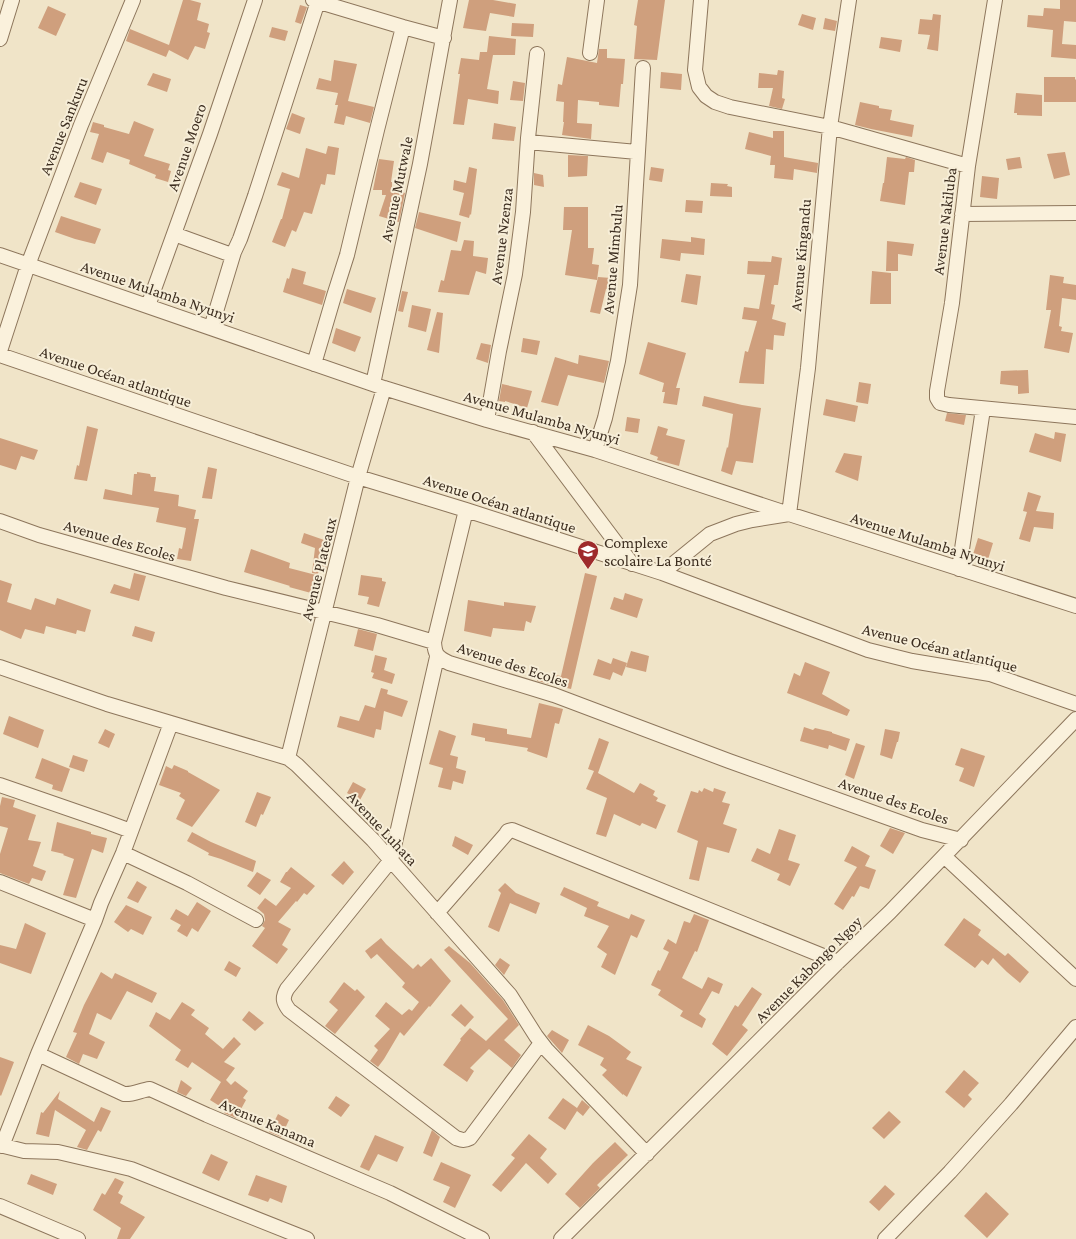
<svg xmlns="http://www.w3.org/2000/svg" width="1076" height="1239" font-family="'Crimson Pro',serif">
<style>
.building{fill:#cf9f7d}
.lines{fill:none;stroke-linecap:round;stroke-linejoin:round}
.minor-casing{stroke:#8d765c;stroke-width:16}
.minor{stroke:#faf1dc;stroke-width:14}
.labels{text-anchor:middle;stroke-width:4;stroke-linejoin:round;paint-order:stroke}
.street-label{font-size:16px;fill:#3d2e20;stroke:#f7eed8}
.poi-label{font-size:16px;fill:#3d2e20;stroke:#f7eed8;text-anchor:start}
</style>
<rect width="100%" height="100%" fill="#f0e4c8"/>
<!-- building -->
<path class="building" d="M183 0H190L201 3 197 20 209 24 207 32 210 33 205 49 195 46 188 60 169 50 166 57 126 41 130 29 169 45Z
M469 0H493L516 4 514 17 490 13 486 31 463 28Z
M638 0H665L657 60 634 59 637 26 634 25Z
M1060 0H1076V22L1064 21 1062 44 1076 45V59L1051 57 1053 30 1027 27 1028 15 1043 16 1044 8 1060 9Z
M300 5 307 7 301 24 295 22Z
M48 6 66 14 56 36 38 28Z
M802 14 816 18 813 30 798 25Z
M933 14 941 15 938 51 927 49 930 35 918 34 920 19 932 20Z
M825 18 837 21 835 31 823 29Z
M512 23 534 24 533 37 511 36Z
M272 27 288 31 285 41 269 37Z
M489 36 516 39 515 55H493L487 89 499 91 498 104 468 99 464 125 453 124 460 74H458L461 58 479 60 480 52H487Z
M881 37 902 40 900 52 879 48Z
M599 49H607V58L625 59 623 84H621L619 107 599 105V102L578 100 577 123 592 124 591 139 562 135 564 122H563L564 102 556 101 558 84 562 85 567 57 597 63Z
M334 60 357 64 348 101 374 107 370 123 346 116 344 125 334 123 338 105H335L338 93 316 89 319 78 331 81Z
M778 70 784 71 782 98 785 99 782 109 769 106 773 88H758L759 73 777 75Z
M661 72 682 74 681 90 660 88Z
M153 73 171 79 167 92 147 85Z
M1044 77H1075V80L1076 79V102H1044Z
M513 81 525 83 523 101 510 100Z
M1016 93 1042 95V116L1017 115V113H1014Z
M860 102 879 106V108L892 110 890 120 914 125 912 137 871 129 855 125Z
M292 113 305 118 300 134 286 129Z
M134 121 154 129 144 156 170 164 168 170 171 171 168 182 155 178 156 175 129 164 130 160 107 152 103 163 91 159 99 134 90 132 93 122 104 125V127L129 134Z
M494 123 516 127 514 141 492 139Z
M773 131H784V157L818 163 817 173 794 169 793 180 774 178 775 165H770L771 156 745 149 749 132 773 138Z
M328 146 339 148 335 175 327 174 325 185 321 184 312 214 304 212 296 232 292 230 285 247 272 242 281 219H282L290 189 277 185 282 172 299 178 306 148 326 154Z
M1065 152 1070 175 1054 179 1047 154Z
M568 155 588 156 587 176 568 177Z
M887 157 905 159 906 157 915 160 914 172H909L905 205 880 201 883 183H884Z
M1020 157 1022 168 1008 170 1006 159Z
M379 159 394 161 391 182H392V189L405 193 399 222 379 216 386 195H382V190H373Z
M469 167 477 169 471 215 470 214 469 218 459 215 464 193 453 190 454 180 466 183Z
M651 167 664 169 662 182 649 180Z
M534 173 543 175 544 187 534 185Z
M982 176 999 178 997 199 980 197Z
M80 182 102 189 96 205 74 197Z
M711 183 728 184 727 186 732 187V197L710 196Z
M686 200 703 201 702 213 685 212Z
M564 207H588V248H594L592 264 599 265 597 280 565 275 572 230H563Z
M419 212 461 222 457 242 415 228Z
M61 216 101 229 95 244 75 239 55 232Z
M691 237 705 239 704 255 681 253 680 261 660 258 662 239 691 242Z
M464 240 474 241 473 256 488 258 486 274 476 271 469 295 438 292 441 280 444 281 451 250 461 251Z
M887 241 914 244 912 256 898 254V271H886Z
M772 256 782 258 778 285H774L771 304 775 305 772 319 786 323 784 336 774 335 773 350 766 349 764 384 739 383 745 351 748 352 757 321 742 319 744 307 759 309 765 275 747 274 748 261 771 262Z
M292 268 306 272 303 284 326 291 322 305 283 292 287 278 289 279Z
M872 271 891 273V304H870Z
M686 274 701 276 697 305 681 302Z
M1050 275 1064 277 1063 283 1076 285V300L1062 298 1059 326 1062 327 1061 331 1073 333 1069 353 1044 348 1051 310H1046Z
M598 277 611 278 610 289H606L600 314 590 312Z
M347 289 376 298 371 313 343 303Z
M402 291 408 292 403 312 398 311Z
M412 305 431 309 426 332 408 327Z
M437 312 443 313 439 353 427 350Z
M336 328 361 337 355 352 332 343Z
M523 338 540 341 537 355 521 352Z
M648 342 686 353 676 388H680L677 405 663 403 665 392H662L664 383 639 374Z
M481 343 491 345 488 363 476 359Z
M579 355 609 361 604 383 568 375 558 406 541 402 555 357 578 364Z
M1028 370 1029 393 1018 394V386L1000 384 1001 371Z
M859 382 871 384 868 404 856 402Z
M502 384 532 391 527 408 505 401V402L499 401Z
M704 396 742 405 761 408 753 463 736 461 732 475 721 471 727 447 728 448 733 414 702 406Z
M826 399 858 406 855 422 823 415Z
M947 413 966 415 964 425 945 421Z
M627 417 640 419 638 433 625 431Z
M87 426 98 429 87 481 74 479 77 465 79 466Z
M658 426 668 429 666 435 685 440 679 466 657 460 658 457 650 454Z
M1055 432 1066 434 1061 462 1029 452 1035 433 1054 439Z
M0 438 38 450 34 460 21 456 16 470 0 465Z
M844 453 862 456 858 481 835 472Z
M208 467 217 469 212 499 202 498Z
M137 472 150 474 151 477H156L154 491 179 495 178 506 196 510 194 519H199L191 561 177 559 179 548 182 549 186 528 156 522 159 508 103 499 105 489 132 495 134 474H137Z
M1028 492 1041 496 1036 511 1054 513 1053 529 1034 527 1030 542 1019 539 1027 512 1023 511Z
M304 533 327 541 324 552 328 553 326 571 319 569 318 574 312 573 315 548 301 543Z
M978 538 993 543 987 563 972 558Z
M251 549 290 563 289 568 316 575 311 593 289 587 290 586 244 572Z
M134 573 146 576 139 601 110 593 114 584 130 589Z
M585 573 597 576 571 689 537 681 538 672 561 676Z
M361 575 382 578V581L386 582 379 607 367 604 369 597 358 595Z
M0 580 12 584 7 602 31 610 35 598 55 605 57 598 91 610 85 632 77 630 76 634 46 626 44 634 25 629 21 639 0 630Z
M625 593 643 599 637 618 610 609 614 597 623 600Z
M468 600 504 606V602L536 606 531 623 526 621 524 631 493 628 491 637 464 631Z
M135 626 155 632 152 642 132 636Z
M358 629 377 634 373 651 354 646Z
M631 651 649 656 646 672 626 667Z
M375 655 387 658 384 670 395 674 392 684 372 678 374 673 371 672Z
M613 658 627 663 622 676 613 672 610 680 593 675 598 659 611 664Z
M805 662 830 672 822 694 850 710 847 716 787 693 794 673 800 676Z
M381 688 388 690 387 694 408 701 402 717 384 711 381 730 376 729 374 738 337 727 340 716 359 721 365 705 375 708Z
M539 703 563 709 559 724 555 723 547 758 527 751 528 748 485 741V738L471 735 473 723 507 729V734L531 738Z
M9 716 44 730 38 748 3 734Z
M804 727 813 730 815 728 832 732V733L850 739 846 751 829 745 828 749 800 741Z
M105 729 115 734 109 748 98 743Z
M885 729 900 732 898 742H897L892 759 880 755Z
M439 730 456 736 450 755 458 757 456 768 466 771 463 784 453 781 451 790 438 787 443 768 429 764Z
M599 738 609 742 598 773 634 793 640 783 655 791 653 795 658 798 656 801 666 805 656 829 642 823 640 826 614 814 606 837 596 834 607 798 586 789 594 771 588 769Z
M856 743 865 746 854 779 845 775Z
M961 748 985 756 974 787 959 781 964 768 955 765Z
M73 755 88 760 84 772 69 767Z
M42 758 70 769 62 792 52 789 53 785 35 778Z
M174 765 188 771V772L220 790 192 827 176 819 185 800 179 796 181 793 159 785 166 766 172 769Z
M353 782 366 789 360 800 347 793Z
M704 788 713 792 714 788 726 792 722 802 730 804 723 824 737 829 729 853 707 847 699 881 689 879 698 841 677 832 691 791 698 793 699 790 702 792Z
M257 792 271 797 263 815 261 814 256 827 245 822Z
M2 797 15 800 13 807 36 815 28 840 41 842 33 866 46 871 42 881 32 878 29 884 0 873V854L8 828 0 826V806Z
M57 822 91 832V834L107 838 103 853 92 849 76 898 63 895 74 859 63 855 64 854 51 851Z
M890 828 905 833 893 854 880 846Z
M779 829 796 835 788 860 800 864 790 886 777 880 780 874 751 861 757 848 770 854Z
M192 832 211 842 256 861 253 872 221 859 208 855 209 853 187 841Z
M455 836 473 845 468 855 452 846Z
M852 846 870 856 865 866 876 870 869 889 860 886 854 897 852 896 843 910 834 904 857 867 844 861Z
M344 861 354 872 343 885 331 875Z
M291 867 315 886 307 895 304 893 297 902 296 901 278 922 291 929 282 945 288 949 277 964 252 946 265 928 262 926 265 920 264 914 257 908 265 898 276 906 291 888 280 882 286 872H287Z
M257 872 271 880 260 895 247 886Z
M137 881 147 887 138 903 127 898Z
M505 883 516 893 540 903 536 914 510 903 499 932 488 927 501 893 498 890Z
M564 887 599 902 597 906 629 919 631 914 645 920 637 938 631 935 615 975 601 967 607 954 597 947 609 926 584 916 587 908 560 895Z
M197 902 211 911 198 932 192 928 187 937 177 931 181 925 170 919 176 909 188 916Z
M126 905 152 917 143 935 131 929 128 932 114 922Z
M694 914 709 920 697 952 695 951 682 978 702 989 708 977 723 984 719 994 712 991 699 1014 706 1019 702 1028 680 1016 683 1011 658 995 661 990 651 985 658 970 660 971 669 952 663 949 668 939 676 944 684 921 690 923Z
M964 918 981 930 978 935 1005 956 1008 953 1029 972 1020 983 1007 972 993 958 988 965 982 960 975 968 944 945Z
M25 923 46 933 31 974 0 963V945L16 949Z
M381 938 386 944 413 969 418 964 421 967 431 958 451 981 430 1007 429 1006 404 1036 400 1032 384 1059 378 1067 370 1061 378 1050 374 1046 390 1029 375 1016 386 1002 402 1015 409 1009 412 1011 419 1002 402 987 405 983 377 954 371 959 365 951Z
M449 946 470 963 503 1000 519 1025 504 1040 521 1055 512 1068 489 1049 470 1068 474 1071 467 1082 443 1065 461 1040 460 1039 470 1028 486 1041 508 1019 444 950Z
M500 958 510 965 504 975 495 965Z
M229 961 241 968 236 977 224 970Z
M101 972 112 979 115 973 157 993 152 1003 127 991 111 1020 97 1013 89 1034 105 1042 97 1059 83 1054 79 1064 66 1057 77 1033 73 1032 84 1005Z
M344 982 355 991 357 989 365 997 335 1034 325 1026 338 1010 329 1002Z
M752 987 762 994 742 1025 748 1030 727 1056 712 1044 735 1005 738 1007Z
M182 1002 195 1010 191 1015 209 1028 205 1034 223 1049 234 1037 241 1044 224 1062 235 1068 226 1080 231 1085 235 1081 248 1091 243 1098 246 1100 236 1118 224 1113 226 1110 210 1100 221 1082 192 1062 188 1068 175 1060 181 1050 149 1026 156 1012 170 1020Z
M461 1004 474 1017 465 1027 451 1015Z
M249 1011 264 1023 255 1031 242 1020Z
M588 1025 609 1036 631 1052 626 1059 642 1067 627 1097 623 1094V1095L602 1075 607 1070 600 1065 604 1058 578 1045Z
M552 1030 569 1040 562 1053 547 1036Z
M0 1057 14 1062 1 1096 0 1095Z
M964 1070 979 1083 968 1095 972 1099 964 1108 945 1092Z
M181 1080 192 1088 186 1096 177 1092Z
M60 1091 58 1099 94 1122 101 1107 111 1111 101 1132 98 1130 87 1150 77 1147 86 1130 55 1110 49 1137 36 1134 41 1112 43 1113Z
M336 1096 350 1105 341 1117 328 1108Z
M563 1098 577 1108 582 1100 590 1107 583 1116 577 1111 565 1130 548 1118Z
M889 1111 901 1122 884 1139 872 1128Z
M278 1114 289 1120 281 1137 269 1132Z
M432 1130 440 1137 432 1157 423 1153Z
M529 1134 547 1149 540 1158 557 1174 548 1184 526 1163 501 1192 492 1185 515 1158 511 1155Z
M375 1135 404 1147 397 1162 378 1154 369 1171 360 1167Z
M615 1142 628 1155 597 1185 600 1188 580 1208 565 1194 593 1163Z
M211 1154 228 1162 219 1181 202 1173Z
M441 1162 471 1175 455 1208 443 1202 450 1187 433 1180Z
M31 1174 57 1184 53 1195 27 1184Z
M256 1175 287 1186 282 1203 270 1198 268 1202 248 1195Z
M115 1178 124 1182 118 1193 123 1196 120 1203 145 1217 130 1239H117L121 1228 93 1210 102 1193 105 1195Z
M885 1185 895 1194 879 1211 869 1202Z
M986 1192 1009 1214 987 1238 964 1216Z"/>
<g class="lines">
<!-- minor casing -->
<g class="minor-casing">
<path id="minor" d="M313 0 403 27 444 38
M701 0 695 70 699 87 706 96 715 102 730 107 830 127 968 166
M995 0 968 166 952 303 937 391V398L940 403 949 405 1076 417
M0 39 12 0
M590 53 597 0
M528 142 637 152
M962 214 1076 213
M174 234 229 254 234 252
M0 255 384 388 487 420 595 450 789 514 1076 606
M148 306 210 134 255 0
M211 328 234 252 240 239 255 196 318 1
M0 351 28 265 81 125 133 0
M0 355 358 477 466 510 662 573 868 650 912 661 990 674 1076 704
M314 364 334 296 347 255 377 130 403 27
M373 384 420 164 450 0
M487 420 499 351 515 274 523 212 528 138 537 54
M533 432 632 564
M595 450 605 418 618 361 630 285 643 68
M0 521 39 535 226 588 377 625 434 642C435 655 437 657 449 663L554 695 729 761 922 830 961 840
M959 569 983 409
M662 573 710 534 736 524 752 520 789 514 808 368 830 127 849 0
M434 642 466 510
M437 657 391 860 287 989C282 998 283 1002 289 1010L456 1138C462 1140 464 1141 470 1138L541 1043
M0 667 107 704 288 758 297 765 373 840 510 995 536 1036 546 1049 647 1154
M288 758 358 477 384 388
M0 785 104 821 131 831
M123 853 187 883 256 920
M944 856 1076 979
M0 882 95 920
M437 913 506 834 508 831 512 830 838 962
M38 1054 124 1094C133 1095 141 1090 150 1089L207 1115 390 1193 482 1239
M0 1145 24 1151 58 1152 131 1169 307 1239
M2 1146 38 1054 95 920 101 903 123 853 171 723
M0 1206 78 1239
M561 1239 838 962 890 912 1076 719
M885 1239 950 1172 1011 1104 1076 1027"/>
</g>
<!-- minor -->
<use href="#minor" class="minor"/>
</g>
<!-- icons -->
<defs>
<g id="school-pin" transform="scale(1.125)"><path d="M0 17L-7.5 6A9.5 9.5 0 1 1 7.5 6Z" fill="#9e2a2b" stroke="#f7eed8"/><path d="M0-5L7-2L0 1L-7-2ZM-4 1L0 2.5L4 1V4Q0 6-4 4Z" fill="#fff"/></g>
</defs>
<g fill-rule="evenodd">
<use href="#school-pin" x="588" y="551"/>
</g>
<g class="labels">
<!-- street labels -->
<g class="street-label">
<text transform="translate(63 126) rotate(-68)" y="6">Avenue Sankuru</text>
<text transform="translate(186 147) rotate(-71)" y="6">Avenue Moero</text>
<text transform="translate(396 189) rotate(-78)" y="6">Avenue Mutwale</text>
<text transform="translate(944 221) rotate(-83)" y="6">Avenue Nakiluba</text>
<text transform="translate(501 236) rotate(-83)" y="6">Avenue Nzenza</text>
<text transform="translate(800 255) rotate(-85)" y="6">Avenue Kingandu</text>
<text transform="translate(612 259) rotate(-85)" y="6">Avenue Mimbulu</text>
<text transform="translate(158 291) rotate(19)" y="6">Avenue Mulamba Nyunyi</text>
<text transform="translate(116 376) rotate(19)" y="6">Avenue Océan atlantique</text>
<text transform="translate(542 417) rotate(16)" y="6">Avenue Mulamba Nyunyi</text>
<text transform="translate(500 503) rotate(18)" y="6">Avenue Océan atlantique</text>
<text transform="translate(120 540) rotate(16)" y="6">Avenue des Ecoles</text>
<text transform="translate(928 541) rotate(18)" y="6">Avenue Mulamba Nyunyi</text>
<text transform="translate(318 569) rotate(-76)" y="6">Avenue Plateaux</text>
<text transform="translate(940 647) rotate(14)" y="6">Avenue Océan atlantique</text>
<text transform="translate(513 664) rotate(18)" y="6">Avenue des Ecoles</text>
<text transform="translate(894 800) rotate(19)" y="6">Avenue des Ecoles</text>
<text transform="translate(383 828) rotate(47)" y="6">Avenue Luhata</text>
<text transform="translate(808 969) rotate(-45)" y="6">Avenue Kabongo Ngoy</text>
<text transform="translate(268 1122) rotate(23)" y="6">Avenue Kanama</text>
</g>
<!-- poi labels -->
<g class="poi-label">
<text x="604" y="548">Complexe<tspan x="604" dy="18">scolaire La Bonté</tspan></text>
</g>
</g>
</svg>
